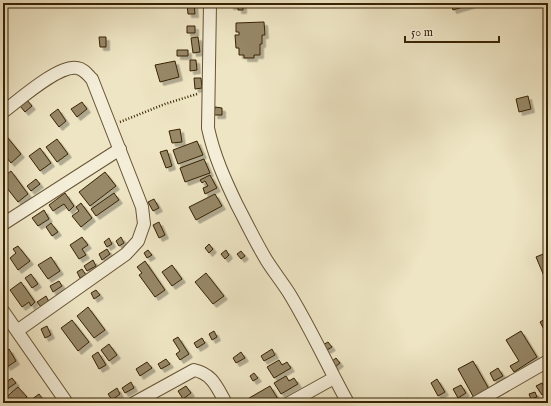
<svg xmlns="http://www.w3.org/2000/svg" width="551" height="406" font-family="'IM FELL English',serif">
<style>
.building{fill:#978867;stroke:#382302;filter:url(#shadow)}
.lines{fill:none;stroke-linecap:round;stroke-linejoin:round}
.minor-casing{stroke:#665432;stroke-width:14}
.path{stroke:#382302;stroke-width:2.5;stroke-dasharray:1 2;stroke-linecap:butt}
.minor{stroke:#f4eed9;stroke-width:12}
</style>
<defs>
<filter id="shadow"><feDropShadow dx="3.5" dy="3.5" stdDeviation="0" flood-color="#0004"/></filter>
</defs>
<rect width="100%" height="100%" fill="#eee5c4"/>
<filter id="stains"><feTurbulence type="fractalNoise" baseFrequency=".005" numOctaves="4"/><feColorMatrix values="0 0 0 0 .2 0 0 0 0 .09 0 0 0 0 .02 0 0 0 .5 -.17"/></filter>
<radialGradient id="worn" r=".72"><stop offset=".6" stop-color="#630" stop-opacity="0"/><stop offset="1" stop-color="#630" stop-opacity=".3"/></radialGradient>
<!-- building -->
<path class="building" d="M230 3H243V10H238V6H230Z
M453 3H472L473 4 453 10 451 4Z
M187 4H194L195 14H188Z
M264 22 265 35H262V44H260V55H254V58H244V55H239V48H236L235 35H239V32H236V23Z
M187 26H195V33H187Z
M99 37H106V47H100Z
M198 37 200 52 193 53 191 38Z
M177 50H188V56H177Z
M190 60H196L197 70 190 71Z
M175 61 179 77 160 82 155 65Z
M194 78H201L202 88 195 89Z
M528 96 531 109 519 112 516 99Z
M27 100 32 106 25 112 20 106Z
M82 102 87 109 77 117 71 109Z
M215 107 222 108V115H214Z
M58 109 66 121 59 127 50 115Z
M180 129 182 142 172 143 169 131Z
M3 132 21 154 11 163 3 153Z
M57 139 68 154 57 162 46 147Z
M197 141 203 155 178 164 173 150Z
M40 148 51 163 40 171 29 156Z
M167 150 172 166 166 168 160 152Z
M204 159 210 173 185 182 180 168Z
M11 171 28 194 18 202 3 183V177Z
M105 172 116 186 90 206 79 192Z
M210 175 217 188 205 194 203 188 208 186 205 181 202 183 200 180Z
M36 179 40 184 31 191 27 186Z
M65 193 74 206 69 211 64 204 53 211 49 205Z
M114 193 119 200 96 216 91 209Z
M215 194 222 206 196 220 189 207Z
M154 199 159 208 153 211 148 202Z
M81 203 92 218 81 227 72 216 79 211 76 207Z
M44 210 49 219 38 226 32 218Z
M159 222 165 235 159 238 153 225Z
M51 223 58 232 52 236 46 227Z
M82 237 88 245 82 249 86 255 79 259 70 245Z
M121 237 124 243 119 246 116 241Z
M109 238 112 244 107 247 104 242Z
M209 244 213 249 209 253 205 248Z
M18 246 30 261 18 270 10 258 16 253 13 249Z
M107 249 110 254 102 260 99 254Z
M148 250 152 255 147 258 144 253Z
M226 250 229 255 225 259 221 254Z
M241 251 245 256 241 259 237 254Z
M548 252V274L544 276 536 257Z
M51 257 60 271 48 279 38 265Z
M93 260 96 266 87 271 84 266Z
M145 261 165 290 155 297 139 275 142 273 137 267Z
M172 265 182 279 172 286 162 272Z
M82 269 86 275 80 278 77 272Z
M206 273 224 296 213 304 195 282Z
M31 274 38 284 32 288 25 278Z
M59 281 62 286 53 292 50 286Z
M21 282 35 302 31 306 29 302 22 307 10 290Z
M96 290 100 295 94 299 91 293Z
M46 296 49 302 41 307 37 302Z
M88 307 105 330 94 338 77 316Z
M548 317V337L540 322Z
M72 320 89 342 78 351 61 328Z
M47 326 51 335 45 338 41 329Z
M214 331 217 337 212 340 209 334Z
M521 331 537 357 514 372 510 366 519 361 506 340Z
M178 337 189 354 180 360 176 354 180 351 173 340Z
M202 338 205 343 197 348 194 343Z
M328 342 332 347 327 350 323 345Z
M109 344 117 355 109 361 101 350Z
M9 349 16 361 7 367 3 360V353Z
M272 349 275 355 264 361 261 356Z
M98 352 106 365 99 369 92 356Z
M241 352 245 358 236 363 233 358Z
M336 358 340 363 335 367 331 362Z
M166 359 170 364 161 369 158 364Z
M279 360 282 365 287 362 291 368 274 378 267 367Z
M473 361 489 389 474 398 458 369Z
M147 362 152 368 140 376 136 369Z
M498 368 503 376 494 381 490 373Z
M254 373 258 378 253 381 250 376Z
M286 376 289 381 294 378 298 384 281 394 274 383Z
M12 378 16 383 7 389 3 384Z
M437 379 445 392 438 396 431 383Z
M131 382 134 388 125 393 122 388Z
M542 383 547 392 542 395 536 386Z
M461 385 466 393 458 398 453 389Z
M186 386 191 393 183 399 178 391Z
M270 386 278 399 271 403H245L244 401Z
M18 387 27 397 19 403H9L5 398Z
M117 388 120 394 112 400 108 394Z
M535 392 537 397 531 399 529 394Z
M39 394 46 403H27Z
M407 398 410 403H403L402 401Z"/>
<g class="lines">
<!-- minor casing -->
<g class="minor-casing">
<path id="minor" d="M210 3 208 128C214 156 225 180 237 205 247 224 256 243 267 261 274 272 282 282 289 293 311 329 328 367 348 403
M3 112C18 101 59 64 77 68 84 69 87 74 92 79L142 207 144 224 138 241 126 254 17 331
M3 224 120 149
M3 311 67 403
M134 403 194 370C213 374 217 388 226 403
M289 403 334 378
M475 403 548 361"/>
</g>
<!-- path -->
<path class="path" d="M120 122 165 104 197 94"/>
<!-- minor -->
<use href="#minor" class="minor"/>
</g>
<!-- margin -->
<rect width="551" height="406" fill="none" stroke="#eee5c4" stroke-width="16"/>
<rect x="4" y="4" width="543" height="398" fill="none" stroke="#382302" stroke-width="2"/>
<rect x="8" y="8" width="535" height="390" fill="none" stroke="#382302"/>
<!-- scale -->
<path d="M405 36v6h94v-6" fill="none" stroke="#382302" stroke-width="2"/>
<text x="411" y="36" font-size="12" fill="#382302" stroke="#f4eed9" stroke-width="3" paint-order="stroke">50 m</text>
<rect width="100%" height="100%" filter="url(#stains)"/>
<rect width="100%" height="100%" fill="url(#worn)"/>
</svg>
